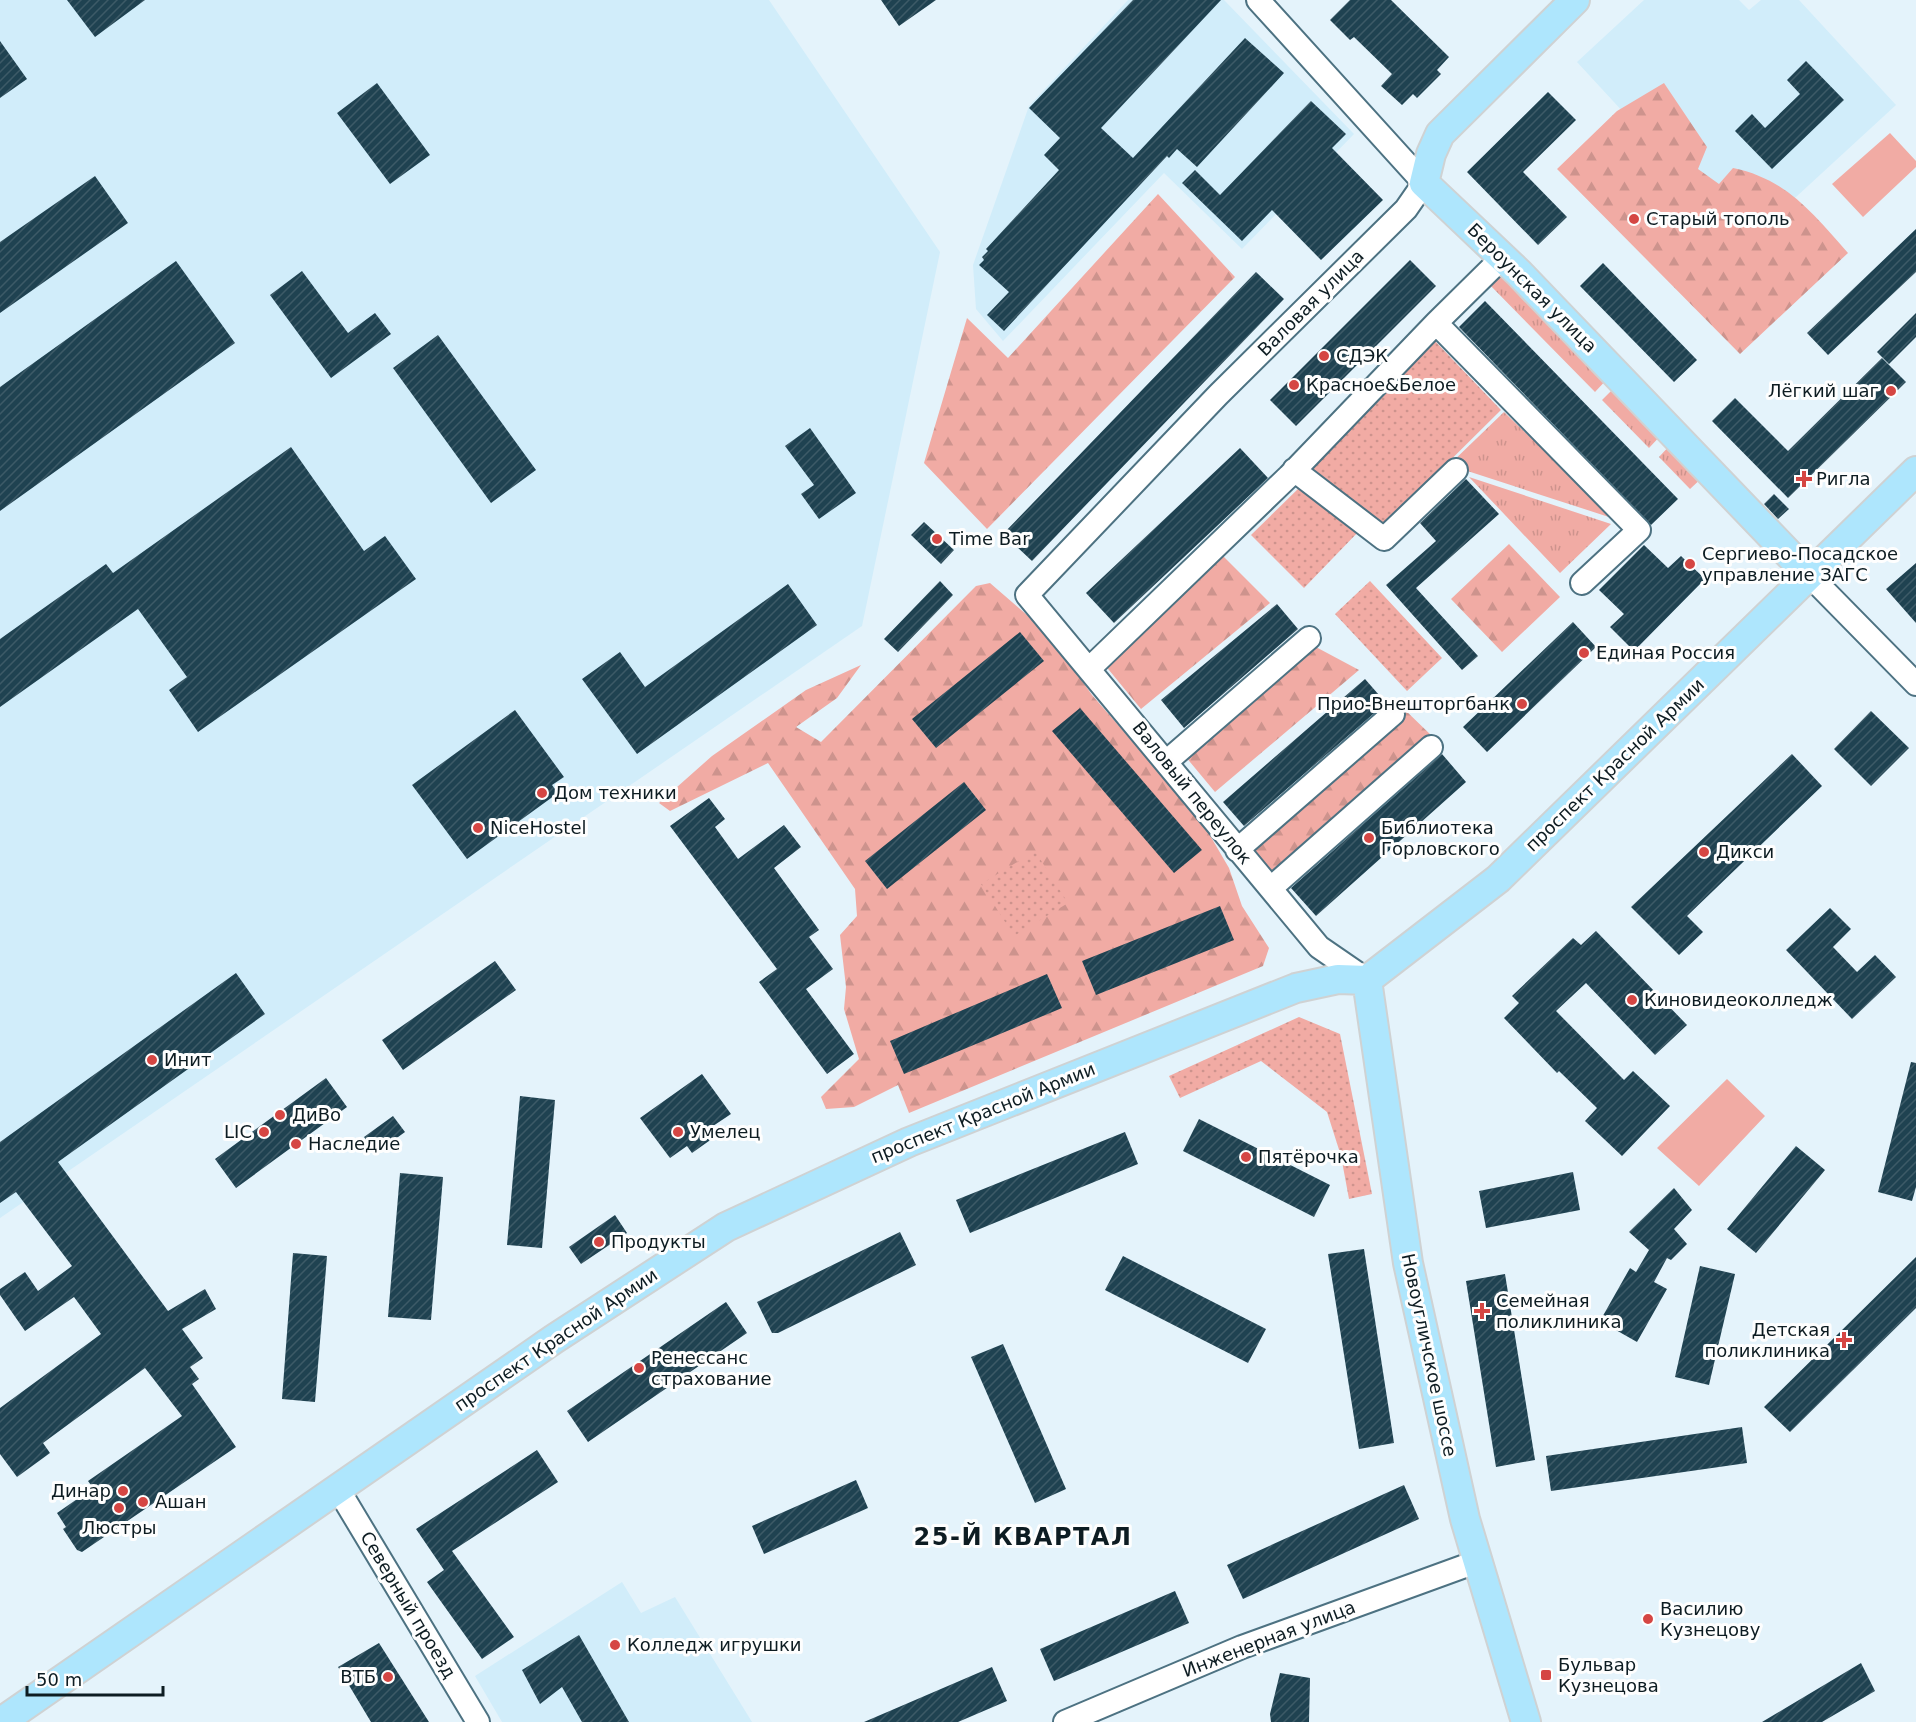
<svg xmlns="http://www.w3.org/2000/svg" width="1916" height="1722" font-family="'DejaVu Sans',sans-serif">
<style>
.built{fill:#d1edfa}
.grass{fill:url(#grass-tufts)}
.forest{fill:url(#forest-firs)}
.park{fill:url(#park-dots)}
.garden{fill:#f1aba4}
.building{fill:url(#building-hatch)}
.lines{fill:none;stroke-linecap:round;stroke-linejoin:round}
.minor-casing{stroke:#4d7282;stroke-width:26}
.major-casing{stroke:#cfd2d3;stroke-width:32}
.minor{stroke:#fff;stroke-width:22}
.major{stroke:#aee6fd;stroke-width:28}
.poi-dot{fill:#d54643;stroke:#fefefe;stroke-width:2}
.labels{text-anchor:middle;stroke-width:6;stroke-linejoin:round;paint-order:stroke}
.poi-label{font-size:18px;fill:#0d1c22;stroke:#fefefe;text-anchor:start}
.street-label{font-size:18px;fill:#0d1c22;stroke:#fefefe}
.district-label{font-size:24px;font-weight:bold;letter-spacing:1.5px;fill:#0d1c22;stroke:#fefefe}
</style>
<defs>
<pattern id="grass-tufts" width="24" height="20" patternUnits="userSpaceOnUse" patternTransform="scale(1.5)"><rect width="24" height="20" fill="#f1aba4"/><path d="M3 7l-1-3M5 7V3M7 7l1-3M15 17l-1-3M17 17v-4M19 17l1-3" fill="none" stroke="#cd938d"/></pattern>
<pattern id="forest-firs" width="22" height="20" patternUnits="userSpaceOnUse" patternTransform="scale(1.5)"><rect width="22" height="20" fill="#f1aba4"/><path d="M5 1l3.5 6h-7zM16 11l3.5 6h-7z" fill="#cd938d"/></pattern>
<pattern id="park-dots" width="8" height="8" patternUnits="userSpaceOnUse" patternTransform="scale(1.5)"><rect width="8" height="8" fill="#f1aba4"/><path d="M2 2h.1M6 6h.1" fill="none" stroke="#cd938d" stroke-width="1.8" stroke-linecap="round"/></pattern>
<pattern id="building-hatch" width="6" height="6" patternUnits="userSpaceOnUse" patternTransform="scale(1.5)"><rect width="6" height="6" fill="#1f4251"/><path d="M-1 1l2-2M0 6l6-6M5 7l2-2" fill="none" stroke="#3d5a67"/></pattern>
</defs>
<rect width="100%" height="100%" fill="#e4f3fb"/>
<!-- built -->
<path class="built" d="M0 0H769L940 252 862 626 0 1218Z
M1128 0H1224L1354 134 1242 249 1164 173 1003 341 976 309 973 265 1029 106Z
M1644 0H1739L1749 10 1761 0H1799L1896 105 1745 244 1577 62Z
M622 1582 641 1613 675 1597 752 1722H502L475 1676Z"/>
<!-- grass -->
<path class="grass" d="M1503 269 1609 377 1595 392 1488 283Z
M1617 385 1663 433 1649 448 1602 400Z
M1504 412 1615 519 1449 465Z
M1672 443 1705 475 1690 489 1659 457Z
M1469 477 1611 524 1560 573Z"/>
<!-- forest -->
<path class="forest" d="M1664 83 1707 147 1698 169 1719 184 1733 168C1787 179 1813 214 1848 253L1740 354 1557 169 1617 111Z
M1158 194 1235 277 987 529 924 463 967 318 1008 358Z
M1509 544 1560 597 1502 652 1451 599Z
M1222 555 1270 603 1141 709 1104 664Z
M990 583 1049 634 1092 695 1201 820 1229 868 1242 906 1269 948 1263 966 909 1113 898 1085 854 1107 826 1109 821 1097 859 1059 844 1009 846 987 840 935 857 916 855 889 768 763 670 811 659 803 712 756 806 690 861 665 837 698 796 727 821 742 976 586Z
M1314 646 1359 670 1215 792 1185 756Z
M1404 709 1433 737 1274 877 1250 851Z"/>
<!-- park -->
<path class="park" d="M1433 339 1501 410 1380 530 1301 470Z
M1302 485 1361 529 1304 588 1251 535Z
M1370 581 1442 658 1407 691 1335 614Z
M1035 851 1068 903 1014 936 981 884Z
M1299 1017 1340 1034 1372 1194 1349 1199 1341 1156 1327 1112 1261 1061 1180 1098 1169 1076Z"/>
<!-- garden -->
<path class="garden" d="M1890 133 1916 161V167L1863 217 1832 184Z
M1727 1079 1765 1116 1699 1186 1657 1148Z"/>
<!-- building -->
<path class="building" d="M67 0H145L95 37Z
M881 0H936L899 26Z
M1133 0H1221L1101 128 1133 158 1245 38 1284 73 1197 167 1177 149 1169 158 1167 156 1004 331 987 315 1009 292 979 265 984 260 982 257 988 251 986 249 1059 170 1044 155 1060 138 1029 108Z
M1350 0H1391L1449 57 1437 70 1441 74 1417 98 1413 94 1402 105 1381 86 1392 74 1354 37 1350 40 1330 20Z
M0 41 27 79 0 98Z
M1806 61 1844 100 1772 169 1735 131 1752 114 1765 128 1800 94 1787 80Z
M377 83 430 155 390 184 337 113Z
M1548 92 1576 120 1523 172 1567 217 1538 245 1467 172Z
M1311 101 1346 134 1332 148 1383 200 1321 260 1272 210 1242 241 1182 183 1195 170 1220 195Z
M95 176 128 223 0 313V242Z
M1916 229V272L1828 355 1807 333Z
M1410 260 1436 286 1296 426 1270 400Z
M176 261 235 343 0 511V387Z
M1603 263 1697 360 1674 382 1580 286Z
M302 271 348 333 375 313 391 334 331 378 270 295Z
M1256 272 1284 299 1032 561 1003 534Z
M1485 301 1678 499 1651 525 1459 327Z
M1916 313V337L1889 364 1877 352Z
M438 335 536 470 491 503 393 368Z
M1882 358 1906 382 1788 498 1712 421 1735 398 1788 451Z
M810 428 856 493 819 519 801 494 814 485 785 446Z
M291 447 364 551 385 536 416 579 198 732 169 690 187 677 138 609 0 707V639L106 564 113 573Z
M1240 448 1268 478 1114 623 1086 593Z
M1466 479 1499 514 1416 588 1478 656 1462 670 1386 585 1436 541 1420 523Z
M1774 494 1789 509 1778 519 1764 504Z
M924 522 954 550 941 564 911 535Z
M1644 545 1668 568 1681 556 1705 579 1634 651 1610 627 1624 614 1599 590Z
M1916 563V623L1886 589Z
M940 581 953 595 898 652 884 639Z
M788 584 817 625 637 754 582 679 620 652 645 687Z
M1277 604 1298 629 1184 728 1161 700Z
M1573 622 1596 647 1487 752 1463 727Z
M1020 632 1044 661 936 748 912 719Z
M1365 679 1386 703 1244 826 1223 802Z
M1080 708 1202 850 1174 873 1052 731Z
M515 710 564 777 552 785 558 793 467 859 412 785Z
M1871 711 1909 748 1871 786 1834 749Z
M1442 754 1466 782 1316 916 1291 888Z
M1792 754 1822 786 1687 916 1703 932 1679 955 1631 907Z
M964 782 986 810 887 889 865 861Z
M709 798 725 819 715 827 738 859 784 825 801 847 774 868 819 930 809 937 833 969 806 989 854 1054 827 1074 759 982 777 969 670 826Z
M1220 906 1234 940 1096 995 1082 961Z
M1830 908 1851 929 1833 947 1857 972 1875 955 1896 977 1852 1019 1786 950Z
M1596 931 1687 1025 1655 1055 1586 983 1556 1011 1624 1080 1633 1071 1670 1106 1622 1156 1585 1121 1597 1108 1559 1071 1557 1073 1504 1018 1519 1003 1512 996 1573 938 1581 945Z
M495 961 516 990 403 1070 382 1040Z
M236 973 265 1014 58 1162 168 1311 205 1289 216 1309 182 1329 203 1358 190 1367 199 1379 192 1384 236 1447 82 1552 77 1550 63 1529 66 1527 57 1513 93 1488 88 1481 182 1416 145 1368 43 1443 50 1453 17 1477 0 1454V1408L101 1334 74 1297 25 1331 0 1295V1289L25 1272 38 1291 72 1266 16 1192 0 1203V1142Z
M1047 974 1062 1008 904 1074 890 1041Z
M1911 1062 1916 1063V1187L1912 1201 1878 1192Z
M702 1074 731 1114 710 1128 716 1136 692 1153 687 1146 670 1158 640 1118Z
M326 1078 347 1107 236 1188 215 1159Z
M520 1096 555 1100 542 1248 507 1245Z
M393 1116 405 1132 376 1153 364 1137Z
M1199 1119 1330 1185 1314 1217 1183 1151Z
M1125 1132 1138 1164 970 1233 956 1200Z
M1796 1146 1825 1170 1756 1253 1727 1229Z
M1573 1172 1580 1210 1486 1228 1479 1191Z
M400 1173 443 1177 431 1320 388 1317Z
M1674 1188 1692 1210 1674 1229 1687 1244 1671 1260 1667 1258 1654 1282 1667 1289 1637 1342 1600 1321 1630 1268 1636 1272 1649 1250 1629 1232Z
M615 1215 627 1233 581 1264 569 1247Z
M900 1232 916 1265 778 1333H772L757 1302Z
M1364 1249 1394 1443 1359 1449 1328 1254Z
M293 1253 327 1256 315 1402 282 1399Z
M1123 1256 1266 1329 1248 1363 1105 1290Z
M1916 1257V1308L1790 1432 1764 1407Z
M1700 1266 1735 1274 1709 1385 1675 1377Z
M1505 1274 1535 1460 1496 1467 1466 1281Z
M726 1302 747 1333 588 1442 567 1411Z
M1003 1344 1066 1489 1035 1503 971 1357Z
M1742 1427 1747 1463 1551 1491 1546 1456Z
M537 1450 558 1482 452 1551 514 1637 482 1659 427 1582 444 1570 416 1529Z
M856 1480 868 1508 764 1554 752 1526Z
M1404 1485 1419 1519 1243 1599 1227 1565Z
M1175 1591 1189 1623 1054 1681 1040 1649Z
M579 1635 629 1722H582L562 1687 540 1704 522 1670Z
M379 1643 429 1722H371L338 1667Z
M1861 1663 1875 1691 1822 1722H1762Z
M992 1667 1007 1701 958 1722H864Z
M1280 1673 1310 1678 1309 1722H1271L1270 1714Z"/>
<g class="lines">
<!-- minor casing -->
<g class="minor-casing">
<path id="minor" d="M1258 0 1424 183 1406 209 1218 395 1027 595 1319 947 1367 980
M1436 323 1639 530 1582 583
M1294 470 1384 539 1456 470
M1808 574 1916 684
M1090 668 1289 476 1436 323 1503 257
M1166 762 1309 638
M1237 850 1393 714
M1271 888 1431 747
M338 1489 478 1722
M1065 1722 1242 1647 1476 1562"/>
</g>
<!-- major casing -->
<g class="major-casing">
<path id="major" d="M1575 0 1440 134 1431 154 1424 183 1519 273 1808 574
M1367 980 1408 1263 1465 1519 1526 1722
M1 1722 554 1339 726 1227 909 1142 1296 988 1338 979 1367 980 1498 879 1916 471"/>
</g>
<!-- minor -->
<use href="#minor" class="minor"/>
<!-- major -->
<use href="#major" class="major"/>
</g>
<!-- markers -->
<g class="poi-dot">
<circle cx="1634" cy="219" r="6"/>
<circle cx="1324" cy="356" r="6"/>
<circle cx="1294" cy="385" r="6"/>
<circle cx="1891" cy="391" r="6"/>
<path d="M1801 470h6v6h6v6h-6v6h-6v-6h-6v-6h6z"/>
<circle cx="937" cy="539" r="6"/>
<circle cx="1690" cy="564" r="6"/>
<circle cx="1584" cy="653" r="6"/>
<circle cx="1522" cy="704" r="6"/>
<circle cx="542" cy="793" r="6"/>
<circle cx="478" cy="828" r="6"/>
<circle cx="1369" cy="838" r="6"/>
<circle cx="1704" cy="852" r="6"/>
<circle cx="1632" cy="1000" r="6"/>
<circle cx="152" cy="1060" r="6"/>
<circle cx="280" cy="1115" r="6"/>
<circle cx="264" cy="1132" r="6"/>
<circle cx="678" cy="1132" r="6"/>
<circle cx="296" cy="1144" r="6"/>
<circle cx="1246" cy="1157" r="6"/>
<circle cx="599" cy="1242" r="6"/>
<path d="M1479 1302h6v6h6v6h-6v6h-6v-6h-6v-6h6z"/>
<path d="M1841 1331h6v6h6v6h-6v6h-6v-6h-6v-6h6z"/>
<circle cx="639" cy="1368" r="6"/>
<circle cx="123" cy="1491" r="6"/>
<circle cx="143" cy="1502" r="6"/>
<circle cx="119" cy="1508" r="6"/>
<circle cx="1648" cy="1619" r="6"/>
<circle cx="615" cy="1645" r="6"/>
<rect x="1540" y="1669" width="12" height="12" rx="3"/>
<circle cx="388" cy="1677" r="6"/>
</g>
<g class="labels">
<!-- poi labels -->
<g class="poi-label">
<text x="1646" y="225">Старый тополь</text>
<text x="1336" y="362">СДЭК</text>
<text x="1306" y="391">Красное&amp;Белое</text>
<text x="1879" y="397" text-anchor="end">Лёгкий шаг</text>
<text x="1816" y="485">Ригла</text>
<text x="949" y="545">Time Bar</text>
<text x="1702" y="560">Сергиево-Посадское<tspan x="1702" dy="21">управление ЗАГС</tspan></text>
<text x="1596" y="659">Единая Россия</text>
<text x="1510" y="710" text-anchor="end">Прио-Внешторгбанк</text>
<text x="554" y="799">Дом техники</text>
<text x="490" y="834">NiceHostel</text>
<text x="1381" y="834">Библиотека<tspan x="1381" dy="21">Горловского</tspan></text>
<text x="1716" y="858">Дикси</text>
<text x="1644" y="1006">Киновидеоколледж</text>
<text x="164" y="1066">Инит</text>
<text x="292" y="1121">ДиВо</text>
<text x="252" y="1138" text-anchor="end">LIC</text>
<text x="690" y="1138">Умелец</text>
<text x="308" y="1150">Наследие</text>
<text x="1258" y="1163">Пятёрочка</text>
<text x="611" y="1248">Продукты</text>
<text x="1496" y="1307">Семейная<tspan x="1496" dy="21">поликлиника</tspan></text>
<text x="1830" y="1336" text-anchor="end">Детская<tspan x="1830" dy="21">поликлиника</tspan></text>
<text x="651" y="1364">Ренессанс<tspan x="651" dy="21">страхование</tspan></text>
<text x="111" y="1497" text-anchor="end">Динар</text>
<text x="155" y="1508">Ашан</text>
<text x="119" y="1534" text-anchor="middle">Люстры</text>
<text x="1660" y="1615">Василию<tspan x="1660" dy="21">Кузнецову</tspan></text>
<text x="627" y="1651">Колледж игрушки</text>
<text x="1558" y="1671">Бульвар<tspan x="1558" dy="21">Кузнецова</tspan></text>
<text x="376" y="1683" text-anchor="end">ВТБ</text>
</g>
<!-- street labels -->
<g class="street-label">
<text transform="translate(1532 288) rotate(45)" y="6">Бероунская улица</text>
<text transform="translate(1311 303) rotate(-45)" y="6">Валовая улица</text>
<text transform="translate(1615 765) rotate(-44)" y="6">проспект Красной Армии</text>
<text transform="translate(1192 793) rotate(51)" y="6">Валовый переулок</text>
<text transform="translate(983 1113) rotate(-22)" y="6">проспект Красной Армии</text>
<text transform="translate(556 1340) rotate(-34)" y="6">проспект Красной Армии</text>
<text transform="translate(1429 1355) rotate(78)" y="6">Новоугличское шоссе</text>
<text transform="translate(408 1605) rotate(59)" y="6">Северный проезд</text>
<text transform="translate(1269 1639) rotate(-21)" y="6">Инженерная улица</text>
</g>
<!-- district labels -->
<g class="district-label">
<text x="1023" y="1545">25-Й КВАРТАЛ</text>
</g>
</g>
<!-- scale -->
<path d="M27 1686v9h136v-9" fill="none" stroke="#0d1c22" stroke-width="3"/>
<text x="36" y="1686" font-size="18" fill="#0d1c22" stroke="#fefefe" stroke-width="4.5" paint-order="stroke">50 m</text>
</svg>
